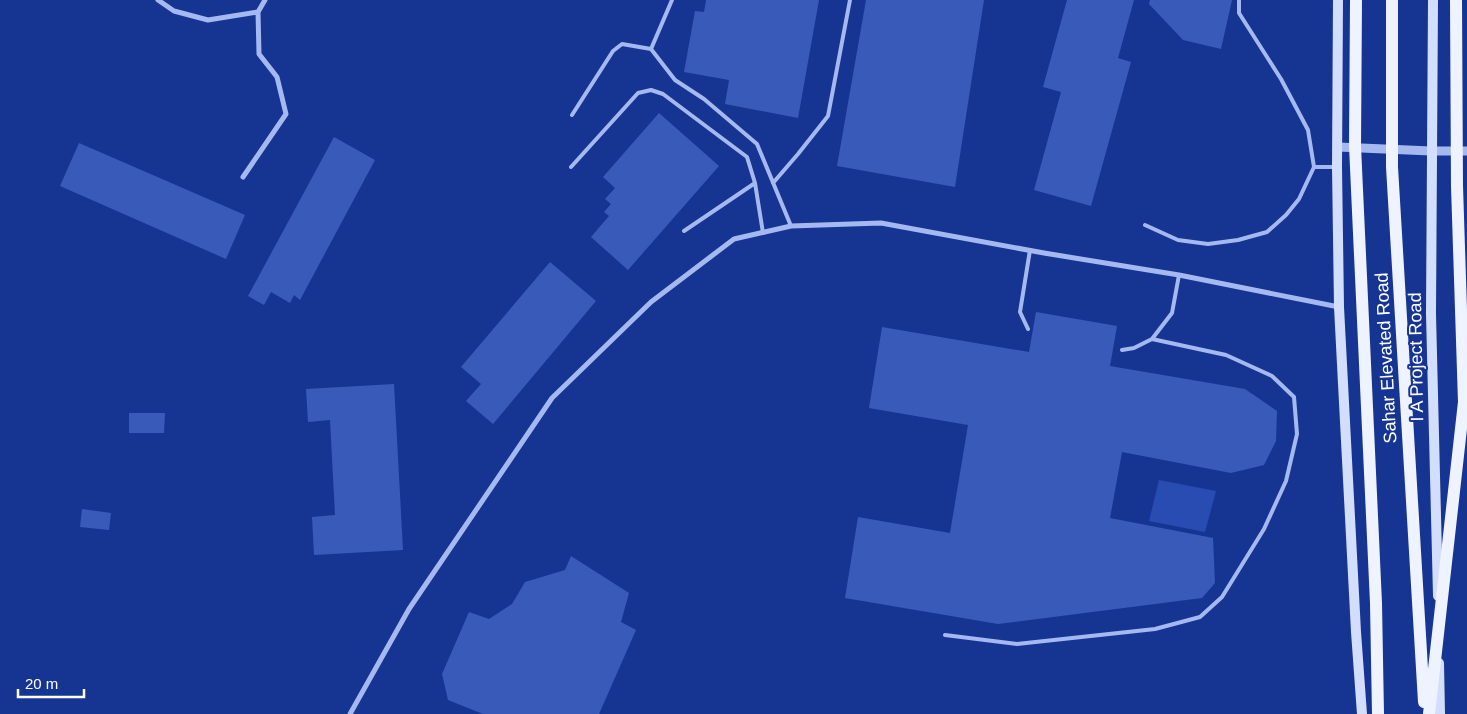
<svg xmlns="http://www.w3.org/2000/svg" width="1467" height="714" font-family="Helvetica,sans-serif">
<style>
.green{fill:#284cb2}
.building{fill:#3a5aba}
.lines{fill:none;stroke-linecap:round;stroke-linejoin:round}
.service{stroke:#a5b9f1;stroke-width:4}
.minor{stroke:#a5b9f1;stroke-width:5}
.tertiary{stroke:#a5b9f1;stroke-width:9}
.secondary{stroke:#d3ddfc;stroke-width:10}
.primary-bridge{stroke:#eff2ff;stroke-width:12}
.labels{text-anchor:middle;stroke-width:4;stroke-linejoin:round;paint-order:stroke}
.street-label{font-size:18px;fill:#fff;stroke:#163593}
</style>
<rect width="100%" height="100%" fill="#163593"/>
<!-- green -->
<path class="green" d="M1159 480 1216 491 1205 532 1149 521Z"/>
<!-- building -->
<path class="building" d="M706 0H819L798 118 725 104 729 80 684 72 695 11 704 12Z
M866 0H984L955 187 837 166Z
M1067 0H1134L1118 58 1131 62 1091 206 1034 190 1061 92 1043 87Z
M1150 0H1232L1221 49 1183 40 1149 4Z
M659 113 719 166 628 270 591 237 609 216 604 212 611 204 605 199 615 188 603 177Z
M334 137 375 160 300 300 294 295 290 303 271 292 264 305 248 296Z
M79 143 245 215 226 259 60 186Z
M550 262 596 301 493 424 466 401 481 384 461 367Z
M1036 312 1117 326 1110 366 1245 389 1277 411 1276 441 1264 465 1231 473 1122 452 1110 518 1213 538 1215 583 1202 598 998 624 845 598 858 517 950 533 968 425 869 408 882 327 1029 352Z
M394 384 403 550 314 555 312 517 335 515 330 420 308 422 306 389Z
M129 413H165L164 433H129Z
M82 509 111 513 109 530 80 527Z
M571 556 629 593 621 622 636 630 599 714H483L448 700 442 674 469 612 489 619 512 604 525 582 565 570Z"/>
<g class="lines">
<!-- service -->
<path class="service" d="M672 0 651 49 675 80 704 99 757 144 791 226
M572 115 613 51 622 44 651 49
M571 167 638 93 651 90 663 94 747 157 755 183 763 233
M1314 167H1337
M773 183 798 154 828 116 850 0
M1145 225 1178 240 1208 244 1238 240 1267 232 1286 215 1299 199 1314 167 1308 130 1281 79 1239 13V0
M684 231 755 183
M1028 329 1020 312 1030 250
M1122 350 1134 348 1152 339 1172 313 1179 275
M945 635 1017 644 1155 629 1200 617 1222 597 1264 529 1286 481 1297 434 1294 397 1272 376 1226 355 1152 339"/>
<!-- minor -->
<path class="minor" d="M158 0 174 11 208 20 258 12 265 0
M243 177 286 114 277 77 259 54 258 12
M350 714 409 609 552 398 651 302 734 239 791 226 881 223 1044 253 1179 275 1339 307"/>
<!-- tertiary -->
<path class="tertiary" d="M1338 147 1431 151H1467"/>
<!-- secondary -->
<path class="secondary" d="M1338 0 1337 167 1339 307 1356 632 1362 714
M1433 0 1431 314 1438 596
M1439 663 1440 714"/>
<!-- primary-bridge -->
<path class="primary-bridge" d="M1356 0 1355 146 1376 603 1378 714
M1392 0V167L1424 702
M1429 714 1464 402 1457 186 1456 0"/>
</g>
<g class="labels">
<!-- street labels -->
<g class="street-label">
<text transform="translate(1416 357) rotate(-91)" y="6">I A Project Road</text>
<text transform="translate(1386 358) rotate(-93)" y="6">Sahar Elevated Road</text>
</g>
</g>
<!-- scale -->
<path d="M18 689v8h66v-8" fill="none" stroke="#ffffff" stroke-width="2.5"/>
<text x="25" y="689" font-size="15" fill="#ffffff" stroke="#163593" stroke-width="4" paint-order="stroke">20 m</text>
</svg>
